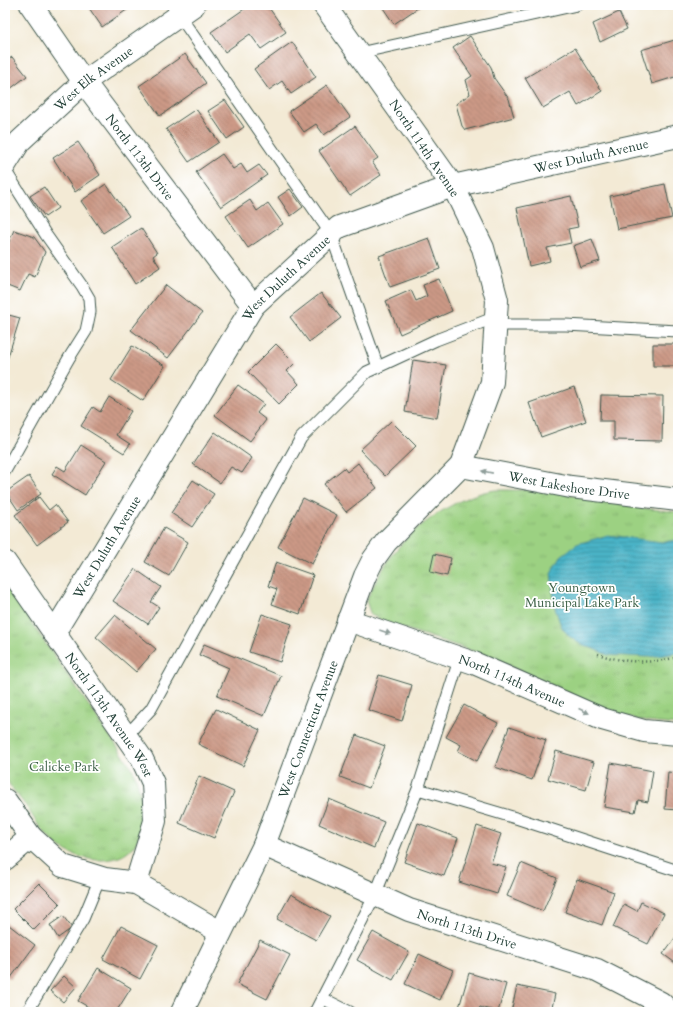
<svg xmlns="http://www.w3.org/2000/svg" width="683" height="1017" font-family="Cardo,serif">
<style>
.park{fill:url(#park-tufts);stroke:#5e875b}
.water{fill:url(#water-rules);stroke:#34787e}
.building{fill:url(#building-back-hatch)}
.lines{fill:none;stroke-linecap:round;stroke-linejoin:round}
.service-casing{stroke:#3f574c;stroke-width:13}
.minor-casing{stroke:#3f574c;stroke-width:24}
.path{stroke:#3f574c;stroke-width:2.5;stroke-dasharray:1 3;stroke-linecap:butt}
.service{stroke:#fff;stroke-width:11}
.minor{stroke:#fff;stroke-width:22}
.oneway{fill:#8f9e9a}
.labels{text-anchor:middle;stroke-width:3.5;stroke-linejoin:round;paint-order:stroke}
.street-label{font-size:13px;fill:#1f3d34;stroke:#fff}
.park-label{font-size:13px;fill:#3e6248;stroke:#fff}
</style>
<defs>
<pattern id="park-tufts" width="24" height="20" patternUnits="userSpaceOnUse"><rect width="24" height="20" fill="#9cd182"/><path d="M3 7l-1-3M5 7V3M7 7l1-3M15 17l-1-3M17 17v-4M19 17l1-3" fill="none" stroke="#86b471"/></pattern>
<pattern id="water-rules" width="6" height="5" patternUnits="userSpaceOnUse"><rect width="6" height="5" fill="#49b3c7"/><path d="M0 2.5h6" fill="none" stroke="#3c93a2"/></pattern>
<pattern id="building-back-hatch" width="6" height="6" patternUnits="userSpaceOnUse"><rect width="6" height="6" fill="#cc9986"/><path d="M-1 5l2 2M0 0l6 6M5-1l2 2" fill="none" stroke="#a57e6e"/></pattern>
</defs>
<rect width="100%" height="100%" fill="#fff"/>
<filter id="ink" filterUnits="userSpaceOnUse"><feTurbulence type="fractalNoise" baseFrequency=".025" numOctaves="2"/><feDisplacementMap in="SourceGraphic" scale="8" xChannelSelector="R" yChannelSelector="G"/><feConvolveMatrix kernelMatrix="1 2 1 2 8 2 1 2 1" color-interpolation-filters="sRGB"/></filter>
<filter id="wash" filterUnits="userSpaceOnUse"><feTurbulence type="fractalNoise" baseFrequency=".012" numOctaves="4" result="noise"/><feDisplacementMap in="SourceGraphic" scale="16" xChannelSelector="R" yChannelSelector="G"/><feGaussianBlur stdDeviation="0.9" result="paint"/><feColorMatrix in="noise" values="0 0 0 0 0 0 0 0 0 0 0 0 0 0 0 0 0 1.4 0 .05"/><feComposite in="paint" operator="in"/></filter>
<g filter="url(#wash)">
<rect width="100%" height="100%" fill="#f3ead5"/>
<!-- park -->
<path class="park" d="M496 490H547L641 508 678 512V725L648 722 615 714 485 655 388 623 371 615 366 601C376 580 388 558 404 541 425 519 465 493 496 490Z
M5 585 132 768C147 802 153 860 101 860 85 860 68 854 56 844 43 834 35 820 26 806 21 799 7 784 5 776 2 762 5 737 5 722 5 676 5 630 5 585Z"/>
<!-- water -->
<path class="water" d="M608 535 662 542 678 540V653L649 657 608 655 577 642 569 636 561 626 555 608 551 573 561 556 577 544Z"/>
<g id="blocks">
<!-- building -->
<path class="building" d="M87 5H125L128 9 102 27Z
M250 5H267L286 32 261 49 250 34 225 52 211 32Z
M381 5H422L394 24Z
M619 12 627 29 600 42 593 24Z
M470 36 491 67 494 78 509 99 514 117 465 130 462 126 456 104 470 94 466 80 472 76 453 48Z
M678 39V76L652 84 641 50Z
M292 42 316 77 291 94 282 81 269 90 254 69Z
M575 48 602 91 578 106 570 92 543 108 525 78Z
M185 54 206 83 160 116 139 86Z
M12 57 27 76 5 93V62Z
M327 85 350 117 324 135 316 124 304 132 289 111Z
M225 100 244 127 227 139 208 111Z
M196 109 219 142 189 162 166 129Z
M355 126 378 158 372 162 381 175 350 196 319 151Z
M78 142 100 175 75 192 53 158Z
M222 154 233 169 241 164 247 173 259 165 267 175 221 207 196 172Z
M106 184 129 216 103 233 81 201Z
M665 184 672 218 617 229 610 196Z
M44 187 58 208 45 217 30 196Z
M290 189 303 207 291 216 278 197Z
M571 196 578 227 568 229 571 243 547 248 550 261 529 266 517 208Z
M250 200 257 211 268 203 283 224 248 248 226 216Z
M141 228 157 253 153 256 160 267 135 284 112 247Z
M14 230 34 237 45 252 35 277 28 274 20 291 5 285V251Z
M429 238 440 269 390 287 379 256Z
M592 239 600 261 580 267 573 246Z
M439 279 452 311 400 334 386 301 411 290 416 301 427 296 423 285Z
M166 285 202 313 168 358 131 330Z
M321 293 341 318 309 342 290 317Z
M5 314 20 318 7 360 5 359Z
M276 344 295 363 287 371 299 384 279 404 248 372Z
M653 344H676V366H653Z
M132 346 165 366 143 401 111 380Z
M413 360 446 365 437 418 405 412Z
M238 385 264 404 257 413 266 420 250 441 215 415Z
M574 387 586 421 541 437 529 403Z
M601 395 663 396 662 441 614 440V421H600Z
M109 397 131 411 116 435 130 444 124 453 81 426 93 407 100 412Z
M391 421 416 446 385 476 360 450Z
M215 432 252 458 242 473 231 467 220 483 193 464Z
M81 445 106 461 85 495 52 474 57 466 65 471Z
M358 463 377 488 346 512 324 484 344 468 347 472Z
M29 476 41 494 18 510 6 492Z
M193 480 214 494 192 527 171 513Z
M39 497 49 510 55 505 68 522 37 545 15 515Z
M303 498 337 515 312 564 278 547Z
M164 528 188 542 169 576 145 562Z
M434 554 451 558 447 576 430 572Z
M276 562 313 575 300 614 272 604 277 589 268 586Z
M135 569 161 587 151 602 159 607 148 624 113 601Z
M262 614 292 624 280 662 249 652Z
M115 615 156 649 136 672 96 637Z
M204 644 281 676 264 716 217 696 229 668 199 655Z
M379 675 412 685 402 721 368 710Z
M464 705 498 723 477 761 458 751 461 745 446 737Z
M216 709 260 730 243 766 198 744Z
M509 727 546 740 532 780 495 767Z
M356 735 385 746 369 788 340 777Z
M556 751 594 762 586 790 548 779Z
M611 763 653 771 648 802 638 800 635 812 604 807Z
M668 772 678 773V810L665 809Z
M199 776 234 792 214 838 179 823Z
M329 799 384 822 374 848 319 824Z
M418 823 458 838 444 876 404 862Z
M477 826 501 834 491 863 506 867 497 894 459 882Z
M521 863 557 878 543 911 507 896Z
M577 879 614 892 602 925 565 912Z
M39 883 60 904 34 930 13 909Z
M291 894 330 916 316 940 277 919Z
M641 902 664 913 648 944 613 927 624 904 637 911Z
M63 916 72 928 58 938 50 925Z
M5 922 35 945 10 979 5 976Z
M121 926 158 945 140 979 103 959Z
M373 932 409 952 393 980 357 960Z
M678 934V965L663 954Z
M260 940 290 955 267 999 237 984Z
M419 954 453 970 440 1000 405 984Z
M98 968 131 988 116 1012H97L78 1001Z
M469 973 506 984 498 1012 480 1007 478 1012 458 1011Z
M64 976 76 987 63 1002 50 991Z
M517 986 555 994 551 1012H511Z
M580 1008 587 1012H577Z"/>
</g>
</g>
<g filter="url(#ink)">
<use href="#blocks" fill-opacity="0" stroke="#3f574c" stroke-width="1"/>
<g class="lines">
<!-- service casing -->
<g class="service-casing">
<path id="service" d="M172 5 331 234 378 367
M359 53 577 5
M5 170 46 235 82 286 89 298 90 312 86 331 69 358 5 471
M496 325H566L678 331
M460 657 418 789 519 819 678 871
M126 736 151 709 301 438 367 372 436 340 496 317
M322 998 350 1012
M27 1012 83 919 100 878
M315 1012 375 895 418 789"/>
</g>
<!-- minor casing -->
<g class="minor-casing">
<g id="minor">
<path id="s1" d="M31 5 84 82 253 306"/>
<path id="s2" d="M5 165 20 141 84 82 194 5"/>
<path id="s3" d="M461 466 571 487 678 500"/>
<path id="s4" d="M5 562 142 759 153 783 155 821 136 883"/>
<path id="s5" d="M348 620 474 663 602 719 644 731 678 734"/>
<path id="s6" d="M54 633 253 306 339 227 453 186 678 136"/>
<path d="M5 800 31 837 63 866 105 879 136 883 220 932"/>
<path id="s7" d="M264 845 409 910 597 970 661 1003 670 1012"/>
<path d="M5 859 31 837"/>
<path id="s8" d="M182 1012 264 845 365 576 373 560 386 542 461 466 492 382 497 300 483 248 453 186 324 5"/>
</g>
</g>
<!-- path -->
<path class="path" d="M598 654C624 663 651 664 678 657"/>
<!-- service -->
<use href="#service" class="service"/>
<!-- minor -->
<use href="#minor" class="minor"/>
</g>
<!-- one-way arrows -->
<defs><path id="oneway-solid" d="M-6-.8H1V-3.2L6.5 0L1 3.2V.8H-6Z"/></defs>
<g class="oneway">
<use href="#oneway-solid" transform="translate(487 472) rotate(-169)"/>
<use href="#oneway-solid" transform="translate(385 632) rotate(19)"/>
<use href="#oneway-solid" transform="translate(584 711) rotate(24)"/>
</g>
</g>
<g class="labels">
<!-- street labels -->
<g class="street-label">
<text dy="5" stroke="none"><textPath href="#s2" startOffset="125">West Elk Avenue</textPath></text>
<text transform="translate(425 148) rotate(56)" y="5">North 114th Avenue</text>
<text dy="5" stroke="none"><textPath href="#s6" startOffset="762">West Duluth Avenue</textPath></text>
<text dy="5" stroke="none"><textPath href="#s1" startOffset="187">North 113th Drive</textPath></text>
<text dy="5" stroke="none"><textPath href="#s6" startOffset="426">West Duluth Avenue</textPath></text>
<text dy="5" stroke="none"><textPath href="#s3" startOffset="110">West Lakeshore Drive</textPath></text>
<text dy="5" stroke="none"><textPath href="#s6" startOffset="101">West Duluth Avenue</textPath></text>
<text dy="5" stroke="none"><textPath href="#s5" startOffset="175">North 114th Avenue</textPath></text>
<text dy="5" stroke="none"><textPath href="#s4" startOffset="185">North 113th Avenue West</textPath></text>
<text dy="5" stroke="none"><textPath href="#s8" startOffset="310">West Connecticut Avenue</textPath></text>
<text dy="5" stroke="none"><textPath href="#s7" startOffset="220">North 113th Drive</textPath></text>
</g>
<!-- park labels -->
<g class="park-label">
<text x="582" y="592">Youngtown<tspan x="582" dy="15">Municipal Lake Park</tspan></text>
<text x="64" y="771">Calicke Park</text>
</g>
</g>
<!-- margin -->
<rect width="683" height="1017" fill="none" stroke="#fff" stroke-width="20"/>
</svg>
